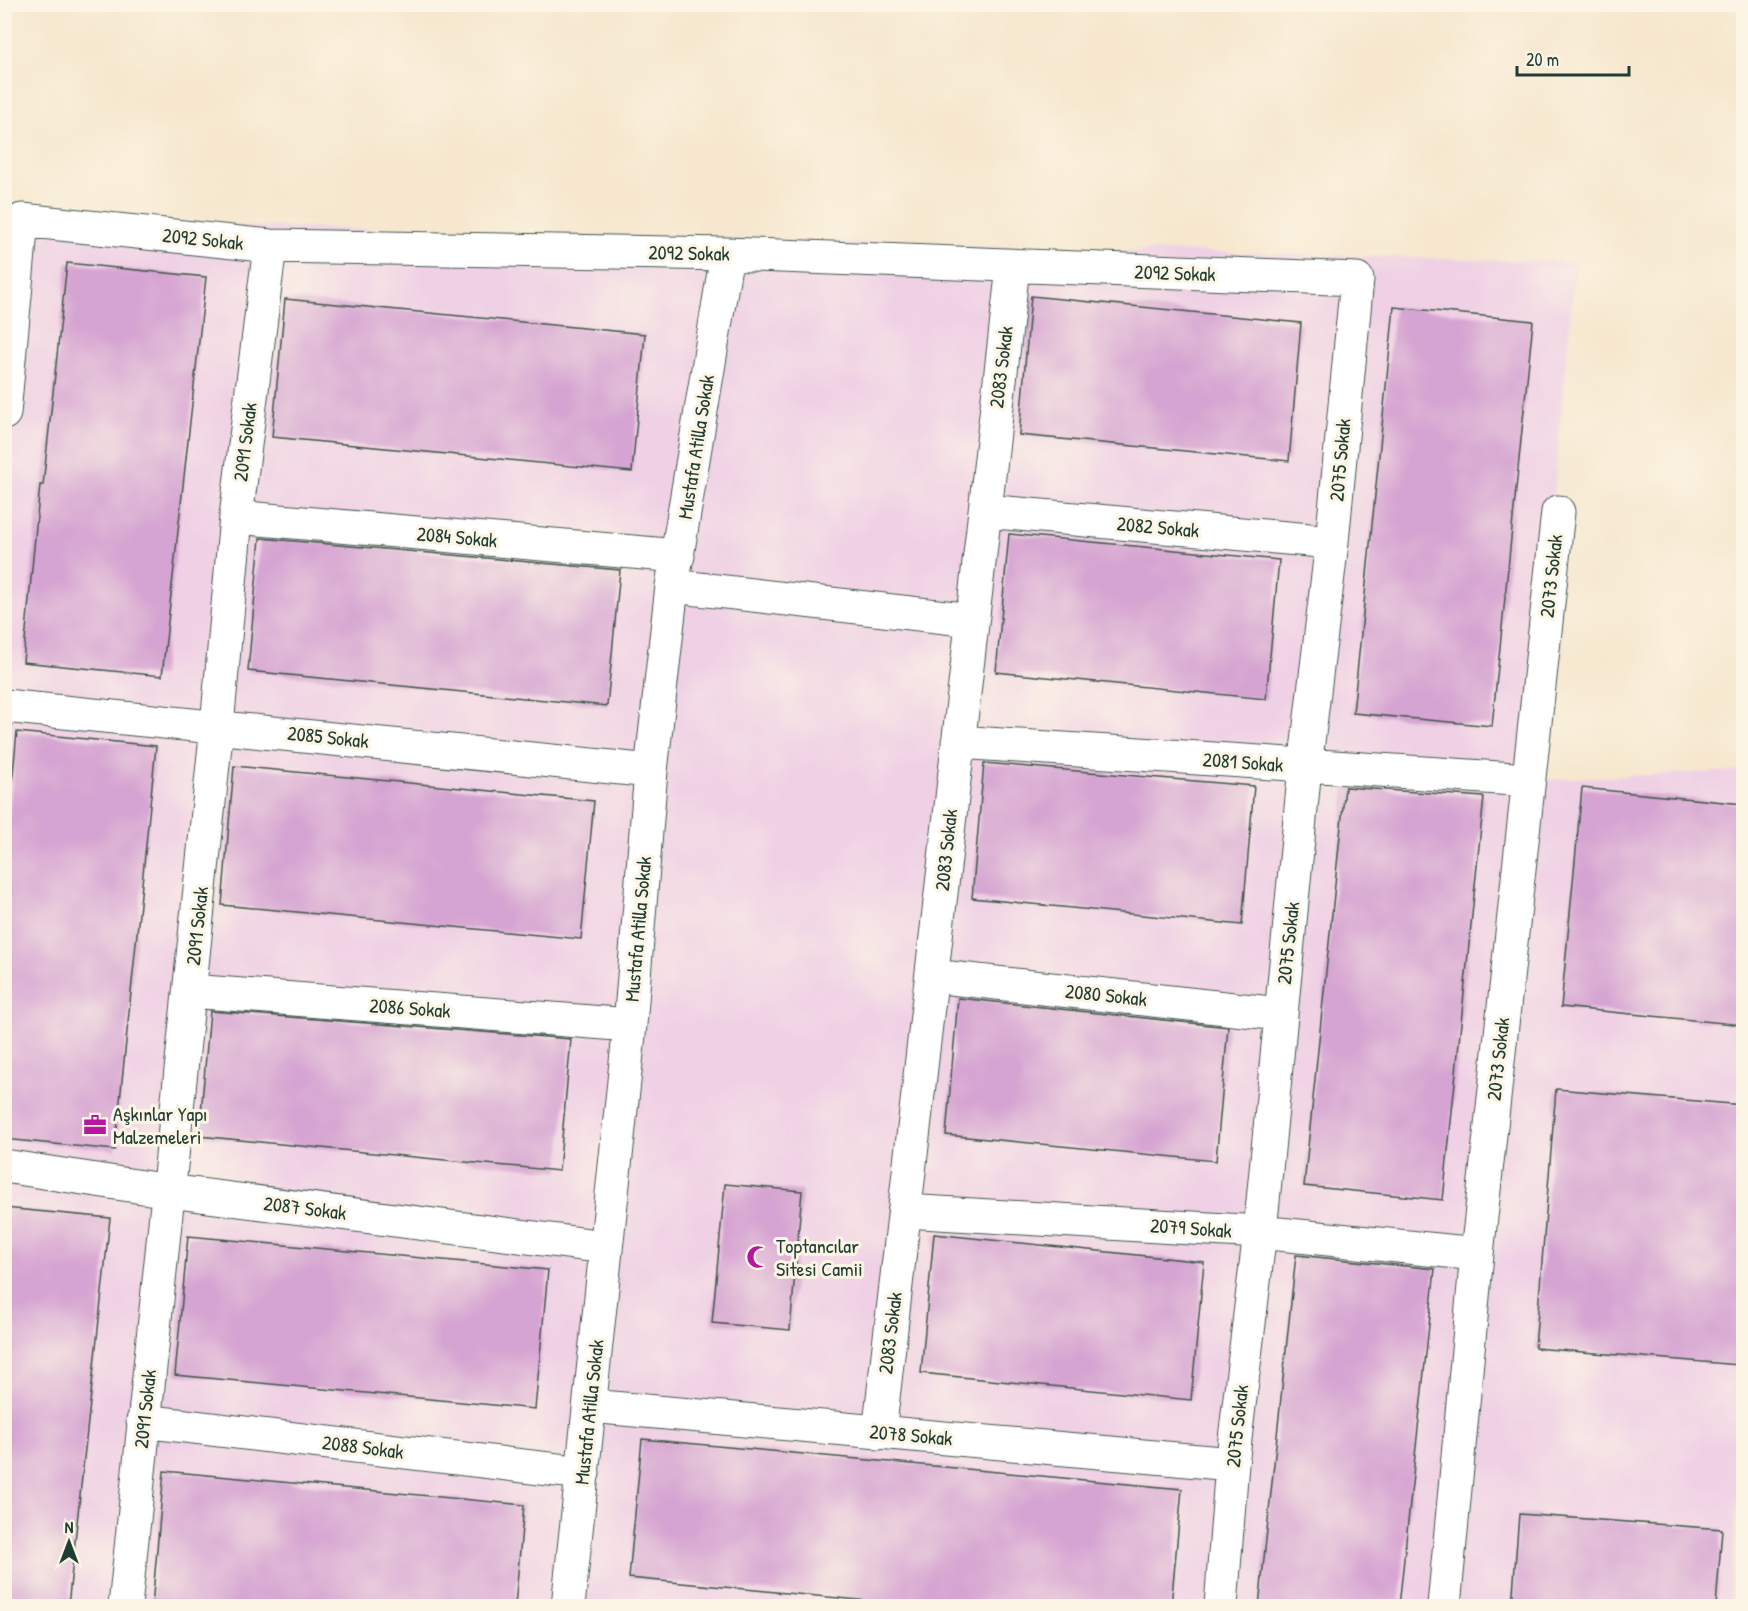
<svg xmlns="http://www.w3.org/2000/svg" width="1748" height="1611" font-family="'Patrick Hand',sans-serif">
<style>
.built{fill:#efd0e5}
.building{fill:#d6a4d2}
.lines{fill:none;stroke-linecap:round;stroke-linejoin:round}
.minor-casing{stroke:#3f564b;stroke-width:35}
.minor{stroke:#fff;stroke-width:33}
.labels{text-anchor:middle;stroke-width:6;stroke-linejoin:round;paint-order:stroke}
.street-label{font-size:20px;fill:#1f3d34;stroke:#fcf5e5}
.poi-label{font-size:20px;fill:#1f3d34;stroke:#fcf5e5;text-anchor:start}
</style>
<rect width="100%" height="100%" fill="#fcf5e5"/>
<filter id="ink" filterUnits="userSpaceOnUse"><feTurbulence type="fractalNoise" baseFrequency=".0167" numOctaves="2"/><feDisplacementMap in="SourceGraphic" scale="12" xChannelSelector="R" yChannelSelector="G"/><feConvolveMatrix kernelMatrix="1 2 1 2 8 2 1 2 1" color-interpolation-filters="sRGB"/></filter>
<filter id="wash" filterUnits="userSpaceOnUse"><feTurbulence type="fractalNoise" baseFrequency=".008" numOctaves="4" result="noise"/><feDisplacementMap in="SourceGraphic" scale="24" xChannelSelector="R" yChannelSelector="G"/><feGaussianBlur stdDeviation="1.35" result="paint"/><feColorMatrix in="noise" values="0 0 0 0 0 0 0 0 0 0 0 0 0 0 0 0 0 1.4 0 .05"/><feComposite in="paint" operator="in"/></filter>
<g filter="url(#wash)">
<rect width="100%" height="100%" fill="#f6e7ce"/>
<!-- built -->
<path class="built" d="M22 220 1575 262 1529 780 1743 771 1744 1428 1729 1606H5L4 412Z"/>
<g id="blocks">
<!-- building -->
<path class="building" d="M67 263 206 277 162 676 23 662 40 485H43Z
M1031 296 1301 323 1289 461 1019 435Z
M285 299 645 334 632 472 272 437Z
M1394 307 1533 321 1492 726 1353 713Z
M1009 534 1279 560 1266 699 996 672Z
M260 538 620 570 607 706 248 671Z
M17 732 156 746 115 1150 4 1139V867Z
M984 763 1254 786 1242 925 972 898Z
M234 766 594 801 581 939 222 905Z
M1345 787 1484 797 1443 1200 1304 1186Z
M1582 788 1743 804V1025L1561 1007Z
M958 998 1228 1027 1216 1161 946 1135Z
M210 1011 571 1039 559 1171 199 1136Z
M1556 1089 1743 1105V1312L1739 1365 1535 1348Z
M725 1184 802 1191 790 1330 712 1323Z
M4 1208 110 1218 68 1606H4Z
M934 1234 1204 1262 1191 1400 921 1373Z
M188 1236 548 1270 535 1409 175 1375Z
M1296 1255 1435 1269 1399 1606H1259Z
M642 1439 1182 1489 1171 1606H921L629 1578Z
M164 1471 524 1505 515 1606H152Z
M1519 1514 1722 1529 1716 1606H1512Z"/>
</g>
</g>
<g filter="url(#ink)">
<use href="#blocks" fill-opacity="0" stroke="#3f564b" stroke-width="1.5"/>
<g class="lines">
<!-- minor casing -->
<g class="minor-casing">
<path id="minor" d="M4 413 22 220 270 246 727 254 1357 279 1332 542 1305 767 1260 1232 1232 1464 1221 1606
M985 511 1332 542
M236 517 678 556
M672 586 972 620
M4 706 651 771
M958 742 1529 780
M932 976 1281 1014
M190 991 630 1025
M4 1166 169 1191 605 1247
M905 1211 1260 1232 1477 1254
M590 1406 1232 1464
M143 1421 583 1473
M879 1433 1013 267
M125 1606 217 726 236 517 270 246
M568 1606 630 1025 651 771 672 586 727 254
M1444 1606 1477 1254 1558 512"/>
</g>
<!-- minor -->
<use href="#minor" class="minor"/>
</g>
</g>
<!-- icons -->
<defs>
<g id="office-bare" transform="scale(1.8)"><path d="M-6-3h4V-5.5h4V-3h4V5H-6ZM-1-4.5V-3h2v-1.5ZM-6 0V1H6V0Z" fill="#b5179e" stroke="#fcf5e5" stroke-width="2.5" paint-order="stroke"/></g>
<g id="mosque-bare" transform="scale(1.8)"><path d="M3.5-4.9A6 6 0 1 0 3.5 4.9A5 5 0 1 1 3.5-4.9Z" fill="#b5179e" stroke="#fcf5e5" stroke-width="2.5" paint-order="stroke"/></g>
</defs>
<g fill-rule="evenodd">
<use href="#office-bare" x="95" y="1125"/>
<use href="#mosque-bare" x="758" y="1257"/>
</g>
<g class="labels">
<!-- street labels -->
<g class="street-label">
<text transform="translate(203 239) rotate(6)" y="7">2092 Sokak</text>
<text transform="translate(689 253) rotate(1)" y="7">2092 Sokak</text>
<text transform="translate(1175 273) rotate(2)" y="7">2092 Sokak</text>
<text transform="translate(1001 367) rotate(-83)" y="7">2083 Sokak</text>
<text transform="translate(245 442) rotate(-83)" y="7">2091 Sokak</text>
<text transform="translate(696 447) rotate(-81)" y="7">Mustafa Atilla Sokak</text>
<text transform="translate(1340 460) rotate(-85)" y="7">2075 Sokak</text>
<text transform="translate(1158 527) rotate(5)" y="7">2082 Sokak</text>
<text transform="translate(457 537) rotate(5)" y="7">2084 Sokak</text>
<text transform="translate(1551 576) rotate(-84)" y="7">2073 Sokak</text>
<text transform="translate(328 737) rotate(6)" y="7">2085 Sokak</text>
<text transform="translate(1243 762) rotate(4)" y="7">2081 Sokak</text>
<text transform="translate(946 850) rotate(-84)" y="7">2083 Sokak</text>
<text transform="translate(197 926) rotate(-84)" y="7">2091 Sokak</text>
<text transform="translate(638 929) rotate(-85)" y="7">Mustafa Atilla Sokak</text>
<text transform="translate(1288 943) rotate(-84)" y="7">2075 Sokak</text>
<text transform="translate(1106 995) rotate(6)" y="7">2080 Sokak</text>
<text transform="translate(410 1008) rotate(4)" y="7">2086 Sokak</text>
<text transform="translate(1498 1059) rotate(-84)" y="7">2073 Sokak</text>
<text transform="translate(305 1208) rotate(7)" y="7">2087 Sokak</text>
<text transform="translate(1191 1228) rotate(4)" y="7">2079 Sokak</text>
<text transform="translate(890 1333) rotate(-83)" y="7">2083 Sokak</text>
<text transform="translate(145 1409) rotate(-84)" y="7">2091 Sokak</text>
<text transform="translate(589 1412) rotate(-84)" y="7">Mustafa Atilla Sokak</text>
<text transform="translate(1237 1426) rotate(-84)" y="7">2075 Sokak</text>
<text transform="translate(911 1435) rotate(5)" y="7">2078 Sokak</text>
<text transform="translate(363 1447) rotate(7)" y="7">2088 Sokak</text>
</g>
<!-- poi labels -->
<g class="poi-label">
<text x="113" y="1121">Aşkınlar Yapı<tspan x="113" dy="23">Malzemeleri</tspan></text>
<text x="776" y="1253">Toptancılar<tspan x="776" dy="23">Sitesi Camii</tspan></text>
</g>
</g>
<!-- margin -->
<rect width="1748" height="1611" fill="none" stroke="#fcf5e5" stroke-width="24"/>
<!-- north arrow -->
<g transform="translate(69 1542)" stroke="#fcf5e5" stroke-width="4.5" paint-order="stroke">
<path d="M0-4.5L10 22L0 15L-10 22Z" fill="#1f3d34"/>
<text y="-9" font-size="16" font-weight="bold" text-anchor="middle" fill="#1f3d34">N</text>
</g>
<!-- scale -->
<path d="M1517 66v9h112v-9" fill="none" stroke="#1f3d34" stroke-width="3"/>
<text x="1526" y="66" font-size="18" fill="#1f3d34" stroke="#fcf5e5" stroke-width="4.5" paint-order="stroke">20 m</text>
</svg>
